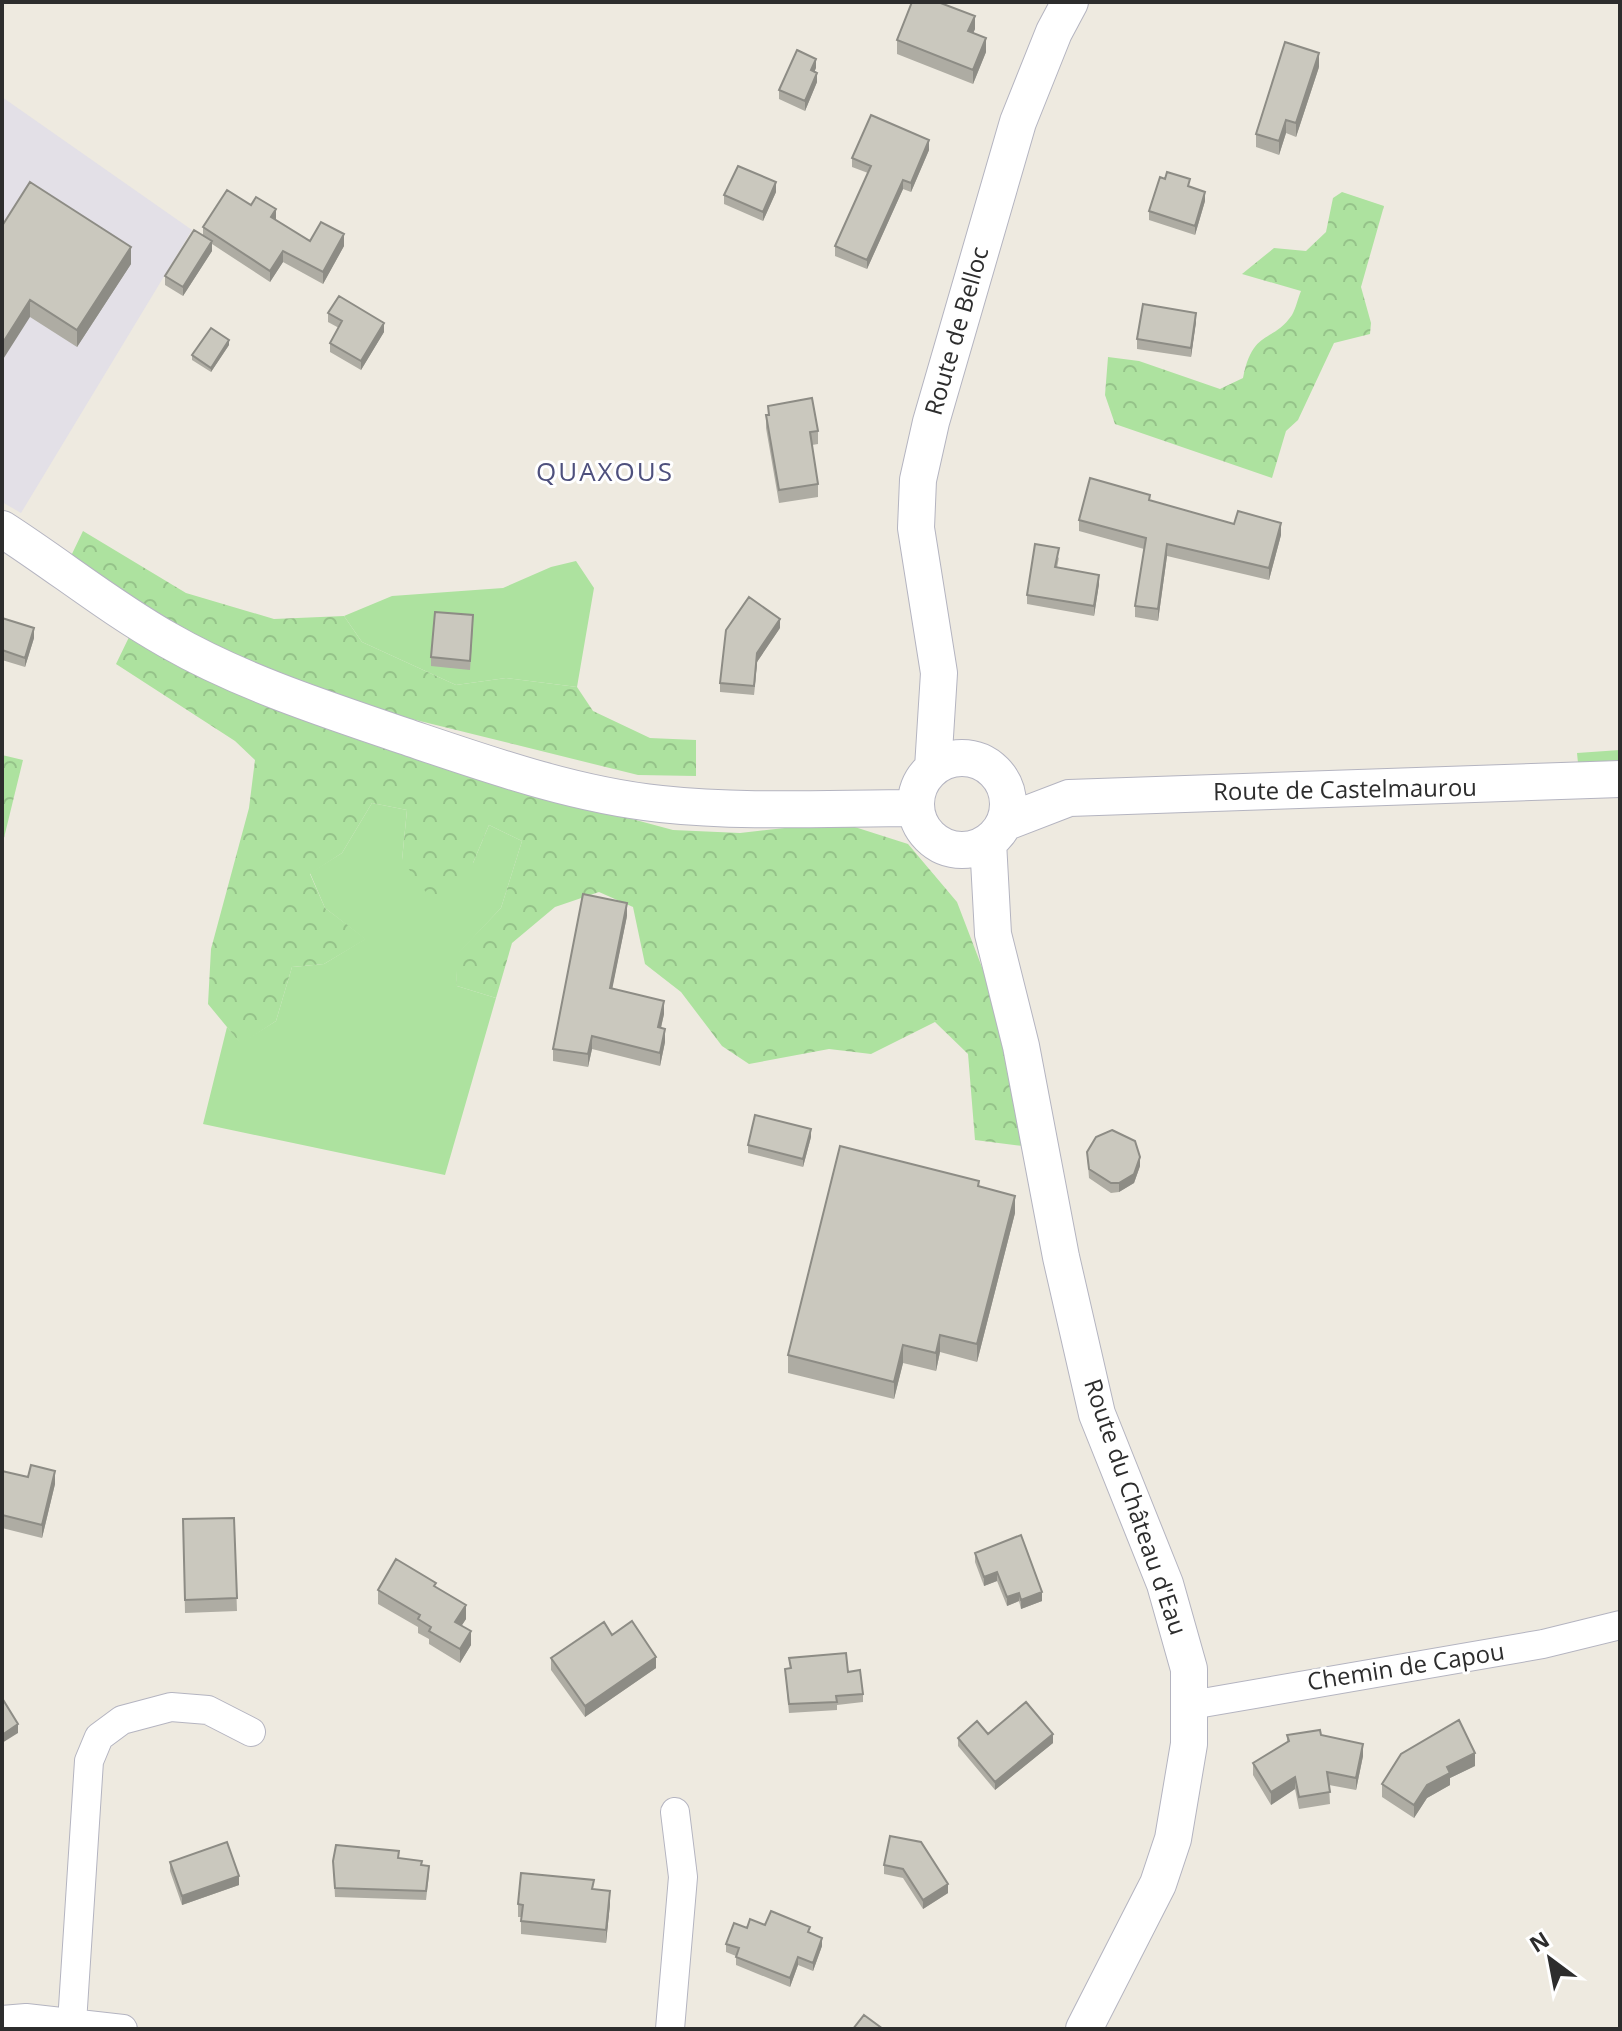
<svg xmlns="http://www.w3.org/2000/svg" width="1622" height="2031" font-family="'Open Sans',sans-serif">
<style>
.industrial{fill:#e3e0e7}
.grass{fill:#ade29f}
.forest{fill:url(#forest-crowns)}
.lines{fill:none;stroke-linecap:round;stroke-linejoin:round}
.minor-casing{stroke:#b4b4c0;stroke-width:30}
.tertiary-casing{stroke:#b4b4c0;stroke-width:38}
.minor{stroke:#fff;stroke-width:28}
.tertiary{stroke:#fff;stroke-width:36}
.wall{fill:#aeaca3}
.shaded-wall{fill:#8d8c85}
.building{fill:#cac8be;stroke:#8d8c85;stroke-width:2}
.labels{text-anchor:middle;stroke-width:6;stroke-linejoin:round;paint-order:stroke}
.street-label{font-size:24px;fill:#2d2d2d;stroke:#fff}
.neighbourhood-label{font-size:26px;letter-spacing:2px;fill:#4e507d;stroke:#fff}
</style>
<defs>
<pattern id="forest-crowns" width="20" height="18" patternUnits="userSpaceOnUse" patternTransform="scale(2)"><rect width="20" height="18" fill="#ade29f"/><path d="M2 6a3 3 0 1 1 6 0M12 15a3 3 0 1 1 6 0" fill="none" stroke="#95c289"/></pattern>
</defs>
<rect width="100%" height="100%" fill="#eeeae0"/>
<!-- industrial -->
<path class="industrial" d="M2 97 192 230 21 513 2 502Z"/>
<!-- grass -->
<path class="grass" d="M576 561 594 588 577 687 506 678 456 685 362 642 344 616 392 596 503 588 551 567Z
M372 803 407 810 402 860 473 863 489 825 522 841 501 908 456 956 457 986 496 998 445 1175 203 1124 227 1027 241 1043 276 1021 292 967 324 964 365 939 325 908 310 873 342 853Z"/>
<!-- forest -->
<path class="forest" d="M1342 192 1384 206 1361 287 1371 323 1370 334 1334 343 1298 420 1286 431 1272 478 1115 424 1105 395 1108 357 1139 361 1220 389 1243 378C1253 328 1272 344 1292 315 1296 308 1298 298 1301 291L1242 274 1274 248 1306 251 1326 232 1333 198Z
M83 531 186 593 274 619 344 616 362 642 456 685 506 678 577 687 593 711 650 738 696 740V776L638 775 371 709 185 637 71 556Z
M131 633 249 695 364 742 554 798 673 830 740 833 839 822 908 844 957 902 996 1004 1023 1146 975 1140 968 1054 935 1022 871 1054 829 1049 749 1064 722 1046 681 992 645 964 633 907 599 892 555 907 512 943 496 998 457 986 455 956 501 908 522 841 489 825 473 863 431 899 402 860 407 810 372 803 342 853 310 874 325 908 366 939 324 964 292 967 276 1021 241 1044 208 1004 211 949 249 808 255 760 235 741 116 664Z
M1620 750V760L1578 763 1577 753Z
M2 755 23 760 2 846Z"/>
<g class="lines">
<!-- minor casing -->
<g class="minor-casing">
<path id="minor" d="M1191 1705 1543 1644 1620 1625
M2 2020 26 2018 123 2029
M72 2023 89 1761 99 1737 122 1720 171 1707 208 1710 251 1732
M670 2029 683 1877 675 1812"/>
</g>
<!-- tertiary casing -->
<g class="tertiary-casing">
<path id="tertiary" d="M2 529C58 565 111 608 168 640 241 682 325 709 404 736 487 764 574 795 661 804 745 813 832 808 916 808
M916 804a46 46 0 1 1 92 0a46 46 0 1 1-92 0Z
M933 768 939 673 916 528 918 480 931 422 1018 122 1054 32 1070 2
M1004 823 1069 798 1620 779
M988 842 993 934 1021 1046 1061 1257 1097 1414 1165 1584 1189 1669V1744L1173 1839 1158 1884 1084 2029"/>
</g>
<!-- minor -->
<use href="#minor" class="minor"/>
<!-- tertiary -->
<use href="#tertiary" class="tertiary"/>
</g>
<!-- wall -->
<path class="wall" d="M975 29 973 33 986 52 973 84 897 54V40Z
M1319 67 1296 137 1286 133 1279 155 1256 147V134Z
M816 68 814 72 817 82 805 111 779 99V90Z
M929 150 911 192 903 189 867 269 835 256V246L868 173 852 167V158Z
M1190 187 1205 201 1195 235 1149 220V211Z
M776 192 763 221 724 204V195Z
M276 220 310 241 344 246 323 284 283 262 270 282 212 244V251L183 296 165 285V276L203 236V227Z
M2 226 131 264 77 347 30 317Z
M328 313 384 332 361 370 330 352V343L339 328 328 322Z
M1196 322 1191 357 1137 349V339Z
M229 345 211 372 192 360V355Z
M768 406 818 431V444L812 445 818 484V497L779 503 766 428V415H768Z
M1150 501 1234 524 1281 535 1269 580 1167 556 1158 621 1135 617V606L1144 549 1079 531V520Z
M1059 557 1057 568 1099 584 1094 616 1027 604V595Z
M2 618 34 638 25 667 2 660Z
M473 625 470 670 431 666V657Z
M780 628 757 662 754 695 720 692V683Z
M627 916 612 988 664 1014 661 1028 665 1042 660 1066 592 1049 588 1067 553 1061V1049Z
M811 1137 803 1167 748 1153V1145Z
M1087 1152 1140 1166 1134 1183 1119 1192 1111 1193 1089 1178Z
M979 1187 1015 1213 977 1362 940 1352 936 1371 903 1363 894 1399 788 1373V1355Z
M2 1471 55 1484 42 1538 2 1528Z
M234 1518 237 1611 185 1613 183 1519Z
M975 1553 1042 1601 1021 1609 1019 1601 1007 1606 997 1581 984 1586 975 1562Z
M436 1588 466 1619 461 1626 471 1645 460 1663 429 1644V1639L418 1633V1627L378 1604V1590Z
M612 1635 656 1668 585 1717 551 1670V1658Z
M789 1658 848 1672 863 1694V1702L837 1705V1710L789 1713 785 1669 790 1668Z
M988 1734 1053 1743 995 1790 958 1746V1738Z
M1287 1735H1321L1363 1756 1356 1790 1329 1785 1330 1804 1299 1809 1295 1789 1271 1805 1253 1775V1763L1287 1742Z
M1475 1766 1450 1778V1785L1427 1798 1414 1818 1382 1797V1784Z
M890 1836 948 1893 923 1909 903 1878 884 1874V1865Z
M399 1858 422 1865 429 1875 426 1900 335 1897 333 1861Z
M170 1862 239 1885 182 1905 170 1871Z
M594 1889 610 1904 606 1943 521 1934V1917H518V1904Z
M765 1925 810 1933 822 1946 813 1971 798 1965 790 1987 736 1965V1956L726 1952V1944L747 1928Z"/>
<!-- shaded-wall -->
<path class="shaded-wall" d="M975 16V29L968 45V31Z
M986 38V52L973 84V70Z
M1319 53V67L1296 137V123Z
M816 59V68L811 79V70Z
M817 73V82L805 111V101Z
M1286 120V133L1279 155V141Z
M929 140V150L911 192V183Z
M903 180V189L867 269V260Z
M776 182V192L763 221V212Z
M1205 192V201L1195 235V226Z
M276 209V220L271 217Z
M344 234V246L323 284V272Z
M212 241V251L183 296V287Z
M131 247V264L77 347V330Z
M283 251V262L270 282V271Z
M30 300V317L2 361V344Z
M1196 313V322L1191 357V348Z
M384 323V332L361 370V361Z
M229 340V345L211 372V368Z
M1281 523V535L1269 580V568Z
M1167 544V556L1158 621V609Z
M1099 575V584L1094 616V606Z
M780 619V628L757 662 754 695 757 653Z
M34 628V638L25 667V658Z
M627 903V916L610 1000V988Z
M664 1001V1014L658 1040V1027Z
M665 1029V1042L660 1066V1053Z
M592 1036V1049L588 1067V1054Z
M811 1129V1137L803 1167V1159Z
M1140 1157V1166L1134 1183 1119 1192V1183Z
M1015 1196V1213L977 1362V1344Z
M940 1335V1352L936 1371V1353Z
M903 1345V1363L894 1399V1382Z
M55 1471V1484L42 1538V1525Z
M997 1572V1581L984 1586V1577Z
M1042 1592V1601L1021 1609V1600Z
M1019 1593V1601L1007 1606V1597Z
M466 1605V1619L455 1636V1622Z
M471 1631V1645L460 1663V1649Z
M656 1657V1668L585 1717V1706Z
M18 1724V1733L2 1743V1735Z
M1053 1734V1743L995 1790V1782Z
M1363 1744V1756L1356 1790V1778Z
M1475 1753V1766L1450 1778V1785L1427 1798 1414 1818V1805L1427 1785 1447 1767Z
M1295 1777V1789L1271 1805V1792Z
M239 1876V1885L182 1905V1896Z
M948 1884V1893L923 1909V1900Z
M610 1891V1904L606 1943V1930Z
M822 1938V1946L813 1971V1963Z
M798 1957V1965L790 1987V1978Z"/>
<!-- building -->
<path class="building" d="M912 2H938L975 16 968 31 986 38 973 70 897 40Z
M1285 42 1319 53 1296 123 1286 120 1279 141 1256 134Z
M797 50 816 59 811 70 817 73 805 101 779 90Z
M871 115 929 140 911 183 903 180 867 260 835 246 871 166 852 158Z
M738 166 776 182 763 212 724 195Z
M1167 172 1190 179 1188 186 1205 192 1195 226 1149 211 1160 177 1165 179Z
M30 182 131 247 77 330 30 300 2 344V226Z
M227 190 251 205 256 197 276 209 271 217 310 241 321 222 344 234 323 272 283 251 270 271 203 227Z
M194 230 212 241 183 287 165 276Z
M339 296 384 323 361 361 330 343 342 321 328 313Z
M1143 304 1196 313 1191 348 1137 339Z
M211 328 229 340 211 368 192 355Z
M812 398 818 431 810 432 818 484 779 490 766 415H769L768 406Z
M1090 478 1150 495 1149 500 1234 524 1238 511 1281 523 1269 568 1167 544 1158 609 1135 606 1146 538 1079 520Z
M1035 544 1059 548 1055 567 1099 575 1094 606 1027 595Z
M749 597 780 619 757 653 754 686 720 683 726 630Z
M435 612 473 615 470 661 431 657Z
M2 618 34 628 25 658 2 650Z
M583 894 627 903 610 988 664 1001 658 1027 665 1029 660 1053 592 1036 588 1054 553 1049Z
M755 1115 811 1129 803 1159 748 1145Z
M1112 1130 1135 1141 1140 1157 1134 1174 1119 1183H1111L1089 1169 1087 1152 1096 1137Z
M840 1146 979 1181 978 1186 1015 1196 977 1344 940 1335 936 1353 903 1345 894 1382 788 1355Z
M31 1465 55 1471 42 1525 2 1515V1471L28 1477Z
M234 1518 237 1598 185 1600 183 1519Z
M1021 1535 1042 1592 1021 1600 1019 1593 1007 1597 997 1572 984 1577 975 1553Z
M396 1559 436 1583 434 1586 466 1605 455 1622 471 1631 460 1649 429 1631 431 1627 418 1619 420 1615 378 1590Z
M632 1621 656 1657 585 1706 551 1658 604 1622 612 1635Z
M846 1653 848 1672 860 1670 863 1694 836 1696 837 1702 789 1704 785 1669 791 1668 789 1658Z
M2 1698 18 1724 2 1735Z
M1026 1702 1053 1734 995 1782 958 1738 977 1721 988 1734Z
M1459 1720 1475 1753 1447 1767 1450 1773 1427 1785 1414 1805 1382 1784 1401 1754Z
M1320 1730 1321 1735 1363 1744 1356 1778 1327 1772 1330 1792 1299 1797 1295 1777 1271 1792 1253 1763 1289 1741 1287 1735Z
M890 1836 921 1842 948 1884 923 1900 903 1869 884 1865Z
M227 1842 239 1876 182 1896 170 1862Z
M336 1845 399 1851 398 1858 422 1861 421 1865 429 1866 426 1891 335 1888 333 1861Z
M521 1873 594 1880 592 1889 610 1891 606 1930 521 1921 523 1905 518 1904Z
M771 1911 810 1927 808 1932 822 1938 813 1963 798 1957 790 1978 736 1957 739 1948 726 1944 734 1923 747 1928 750 1919 765 1925Z
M864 2015 883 2029H853Z"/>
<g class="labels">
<!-- street labels -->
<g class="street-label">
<text transform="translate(957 331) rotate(-74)" y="8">Route de Belloc</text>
<text transform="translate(1345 790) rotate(-1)" y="8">Route de Castelmaurou</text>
<text transform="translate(1135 1507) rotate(71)" y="8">Route du Château d'Eau</text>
<text transform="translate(1406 1667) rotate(-9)" y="8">Chemin de Capou</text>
</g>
<!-- neighbourhood labels -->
<g class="neighbourhood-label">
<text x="605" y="481">QUAXOUS</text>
</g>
</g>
<!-- border -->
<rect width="1622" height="2031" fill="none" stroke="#2d2d2d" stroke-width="8"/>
<!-- north arrow -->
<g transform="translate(1550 1959) rotate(328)" stroke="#ffffff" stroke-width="6" paint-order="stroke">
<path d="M0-6L14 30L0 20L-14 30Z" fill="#2d2d2d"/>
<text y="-12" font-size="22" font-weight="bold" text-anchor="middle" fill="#2d2d2d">N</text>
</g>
</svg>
